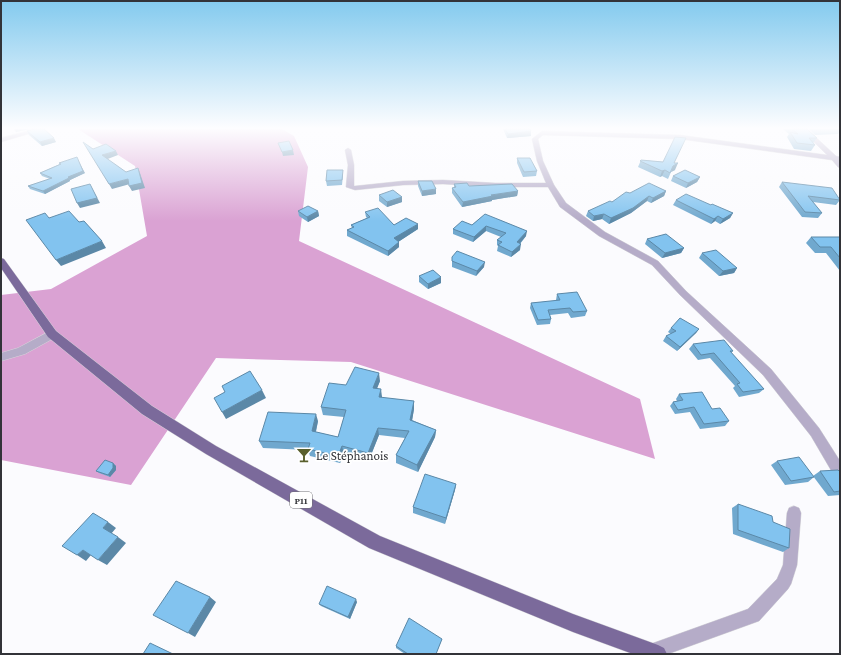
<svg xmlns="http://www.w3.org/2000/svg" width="841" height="655" font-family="'Crimson Pro',serif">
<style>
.forest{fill:#daa2d3}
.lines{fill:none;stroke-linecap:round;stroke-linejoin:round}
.minor-casing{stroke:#d7d7da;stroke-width:1}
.primary-casing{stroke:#d7d7da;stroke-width:1}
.minor{fill:#b5acc8;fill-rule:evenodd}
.primary{fill:#7b6a9b;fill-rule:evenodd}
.wall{fill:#70a8ce}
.shaded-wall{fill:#5b88a7}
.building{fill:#82c3ef;stroke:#5b88a7}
.labels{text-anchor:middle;stroke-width:3.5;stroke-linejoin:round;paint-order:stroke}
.shield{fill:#fff;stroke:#707074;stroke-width:1}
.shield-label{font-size:10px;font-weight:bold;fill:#323338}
.near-poi-label{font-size:13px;fill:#323338;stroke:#fff;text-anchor:start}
</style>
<rect width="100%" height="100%" fill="#fbfbfe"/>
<!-- forest -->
<path class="forest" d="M78 129H282L294 136 308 167 299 241 640 399 655 459 351 362 216 358 131 485 1 460V295L51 289 147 236 135 166Z"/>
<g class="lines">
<!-- minor casing -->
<g class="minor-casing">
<path id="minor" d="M35 129H45L1 142V138Z
M801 129H807L836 156 840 157V168L838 167 832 160 680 139 543 135 538 139 543 161 554 185 566 203 605 232 658 261 686 291 771 369 819 428 840 461V479L835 477 811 436 763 375 680 295 652 265 599 236 560 207 548 187H495L443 184 403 185 355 190 346 187 348 165 345 150 348 148 351 150 354 165V186H355L403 181 443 180 495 183H546L537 161 532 139 542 131 680 135 827 155Z
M52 330 56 331 57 334 56 337 25 354 1 361V353L18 348Z
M794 506 799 508 801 513 797 565 791 584 788 589 759 621 668 654H644L643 652 645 646 748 609 777 579 783 565 787 513 789 508Z"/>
</g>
<!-- primary casing -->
<g class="primary-casing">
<path id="primary" d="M1 258 4 259 56 331 152 406 216 446 380 536 573 614 658 645 664 648 667 654H633L573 632 369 548 206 454 142 414 48 337 1 268Z"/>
</g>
<!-- minor -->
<use href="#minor" class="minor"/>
<!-- primary -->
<use href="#primary" class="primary"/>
</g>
<!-- wall -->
<path class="wall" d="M503 129H530L531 136 507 138Z
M783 129H807L817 138 813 143 815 145 811 151 794 149 787 137 789 134Z
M809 129H840V131L838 134 815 135Z
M27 131 56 142 42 146 29 135Z
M517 158 537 171 536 176 523 177 517 163Z
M641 160 675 163V170L671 172 668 179 662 176 660 177 638 167Z
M59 163 85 173 70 180V181L45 194 30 189 28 186 50 179 42 176 40 173 60 164Z
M343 175 342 185 327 186 326 181Z
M673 176 700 177 697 182 686 188 671 181Z
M418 181 436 194 422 196 418 186Z
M782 182 840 200 836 205 813 202 822 213 818 218 802 217 779 187Z
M454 184 469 186 518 191 517 196 492 200V201L462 207 452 193V188H454Z
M666 191 664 196 651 203 647 201 631 213 609 224 602 219 593 221 586 216 588 211 612 202 630 193Z
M379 195 402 197V202L387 207 379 201Z
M676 200 711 205 733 213 730 218 720 224 715 221 711 224 673 205Z
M298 211H318L319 216 308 222 299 216Z
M365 212 394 225 418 229 398 242H399V247L388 256 347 236V230L352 228 351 225 367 218 366 217Z
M485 214 526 236 520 244V250L511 257 497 251 498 246 497 245V240L501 237 486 231 473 242 453 234V229L472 225Z
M811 237H840V271L826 253H815L806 243Z
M647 239 684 248 681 253 662 258 645 244Z
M702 253 737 268 734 273 719 276 699 258Z
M452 257 484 267 476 276 452 267Z
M419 276 441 283 428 289 419 282Z
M557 294 587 311 585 316 571 318 568 313 550 315 551 319 550 324 537 325 530 308 531 303 556 301V300Z
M671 328 699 329 696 333 677 351 663 341 666 336 671 334 668 332Z
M693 344 733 351 731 353 764 389 759 393 739 397 733 388 735 386 710 358 698 360 689 349Z
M380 381 377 388 382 397V398L414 401V409L412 420 436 430 435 437 418 472 396 463V455L405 438 379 435 369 460 344 454 340 463 310 456 308 450 263 448 259 441 318 421 316 432 338 437 344 417 323 415 321 407 346 385Z
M679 394 712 409 729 421 725 426 700 429 690 412 675 414 670 406 673 402 677 401 676 399Z
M777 461 814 477 808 482 785 485 771 465Z
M113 463 116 466V470L110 477 99 473 96 471Z
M820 471 840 472V495L828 496 813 476Z
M456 484 455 490 445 524 413 513V507Z
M738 504 773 522 789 548 783 552 733 534 732 508Z
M357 602 350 619 321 606 319 604Z
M442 639 436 654H405L396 648V646Z"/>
<!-- shaded-wall -->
<path class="shaded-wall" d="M14 129H31L16 132Z
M531 131V136L507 138 508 134Z
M54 138 56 142 42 146 40 142Z
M293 150 294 155 283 156 282 152Z
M116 151 118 155 105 160 102 155Z
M78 160 85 173 70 180 68 177Z
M678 163 675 170 671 172 673 166Z
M138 168 140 173 145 188 132 191 129 186Z
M665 170 662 176 660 177 662 171Z
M700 177 697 182 686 188 688 183Z
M69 178 70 181 45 194 43 191Z
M128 179 130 184 112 189 109 184Z
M90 184 100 203 80 208 77 203Z
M436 189V194L422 196V191Z
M518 191 517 196 492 200V201L462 207 463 202 491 195Z
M666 191 664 196 651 203 653 198Z
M649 196 647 201 631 213 609 224 611 218Z
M402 197V202L387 207V202Z
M318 211 319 216 308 222 307 217Z
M733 213 730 218 720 224 723 219Z
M604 214 602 219 593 221 594 216Z
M718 216 715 221 711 224 714 219Z
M418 224V229L395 244 394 238Z
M486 226V231L473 242 474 237Z
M527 231 526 236 516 248 517 242Z
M102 241 106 248 61 266 56 260Z
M399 242V247L388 256V251Z
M521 244 520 250 511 257 512 252Z
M684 248 681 253 662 258 665 253Z
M485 262 484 267 476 276 477 271Z
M737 268 734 273 719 276 723 271Z
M441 277V283L428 289V284Z
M699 329 696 333 677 351 680 347Z
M379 373 380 381 374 396 373 388Z
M381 389 382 397 380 405 379 397Z
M262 390 266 398 226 419 222 412Z
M414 401V409L411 427 410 420Z
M316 414 318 421 314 439 312 431Z
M378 428 379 435 369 460 368 453Z
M436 430 435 437 418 472 417 465Z
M342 446 344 454 340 463 338 456Z
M113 463 116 466V470L110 477 108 475Z
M456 484 455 490 445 524 446 518Z
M108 522 116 528 111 534 103 528Z
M118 537 126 543 107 565 98 560Z
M83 550 91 555 86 561 77 555Z
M210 597 216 602 195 637 188 633Z
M356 599 357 602 350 619 348 617Z"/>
<!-- building -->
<path class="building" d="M34 129H44L54 138 40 142 27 131Z
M505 129H530L531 131 508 134Z
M792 129H807L817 138H809L815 145 797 143 790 132 798 134Z
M675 137 686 138 674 163H678L673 166 670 173 665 170 662 171 640 161 641 160 663 162Z
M289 141 293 150 282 152 278 143Z
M83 142 93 149 106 144 116 151 102 155 126 172 138 168 142 183 129 186 128 179 109 184Z
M77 157 83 171 68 177 69 178 43 191 28 186 52 178 40 173 61 164 59 163Z
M517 158H530L537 171 524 172Z
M327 170H343L342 180 326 181Z
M685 170 700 177 688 183 673 176Z
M418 181H432L436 189 422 191Z
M782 182 832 188 840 200 808 196 822 213 805 212Z
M467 183 469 186 512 184 518 191 491 195 493 196 463 202 452 188 456 187 454 184Z
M649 183 666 191 653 198 649 196 633 208 611 218 604 214 594 216 588 211 610 201 612 202 626 192 630 193Z
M90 184 97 198 77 203 71 189Z
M393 190 402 197 387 202 379 195Z
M686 194 711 205 712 204 733 213 723 219 718 216 714 219 676 200Z
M308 206 318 211 307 217 298 211Z
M378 208 394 225 406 218 418 224 394 238 399 242 388 251 347 230 354 227 351 225 370 217 365 212Z
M69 211 79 222 84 221 102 241 56 260 26 220 45 213 49 218Z
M485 214 527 231 517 242 521 244 512 252 498 245 502 242 497 240 506 233 486 226 474 237 453 229 462 221 472 225Z
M666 234 684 248 665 253 647 239Z
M811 237H840V258L831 247H820Z
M716 250 737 268 723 271 702 253Z
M457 251 485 262 477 271 452 261V257Z
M433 270 441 277 428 284 419 276Z
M577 292 587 311 573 312 570 308 548 310 551 319 538 320 531 303 560 300 557 294Z
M680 318 699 329 680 347 666 336 676 331 671 328Z
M724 340 733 351H730L764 389 743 392 737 384 740 383 714 353 701 355 693 344Z
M355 367 379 373 373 388 381 389 379 397 414 401 410 420 436 430 417 465 396 455 409 431 378 428 368 453 342 446 338 456 308 449 310 443 259 441 268 412 316 414 312 431 338 437 346 410 321 407 329 383 346 385Z
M250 371 262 390 222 412 214 398 225 392 222 386Z
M702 392 712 409 720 408 729 421 704 424 694 407 678 410 673 402 683 400 679 394Z
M799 457 814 477 791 481 777 461Z
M105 460 113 463V468L108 475 96 471Z
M838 470 840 472V491L834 492 820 471Z
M425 474 456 484 446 518 413 507Z
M738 504 772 516 773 522 790 529 789 548 738 530Z
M93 513 108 522 103 528 118 537 98 560 83 550 77 555 62 546Z
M176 581 210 597 188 633 153 615Z
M327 586 356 599 348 617 319 604Z
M409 618 442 639 436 654H408L396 646Z
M150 643 173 654H143Z"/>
<!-- sky -->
<linearGradient id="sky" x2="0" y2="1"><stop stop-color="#83caee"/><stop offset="0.58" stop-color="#fdfdff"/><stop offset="1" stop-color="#fdfdff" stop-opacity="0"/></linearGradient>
<rect width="841" height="221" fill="url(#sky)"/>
<!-- icons -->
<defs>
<g id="bar-bare" transform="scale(1.2)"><path d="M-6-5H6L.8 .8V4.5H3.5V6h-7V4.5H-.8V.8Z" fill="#595f2d" stroke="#fff" stroke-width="2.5" paint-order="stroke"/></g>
</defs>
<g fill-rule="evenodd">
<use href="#bar-bare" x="304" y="455"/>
</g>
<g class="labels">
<!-- shield labels -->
<rect class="shield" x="290" y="492" width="22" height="16" rx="3"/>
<g class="shield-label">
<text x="301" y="504">P11</text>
</g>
<!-- near-poi labels -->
<g class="near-poi-label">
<text x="316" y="460">Le Stéphanois</text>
</g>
</g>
<!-- border -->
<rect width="841" height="655" fill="none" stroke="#323338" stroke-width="4"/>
</svg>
